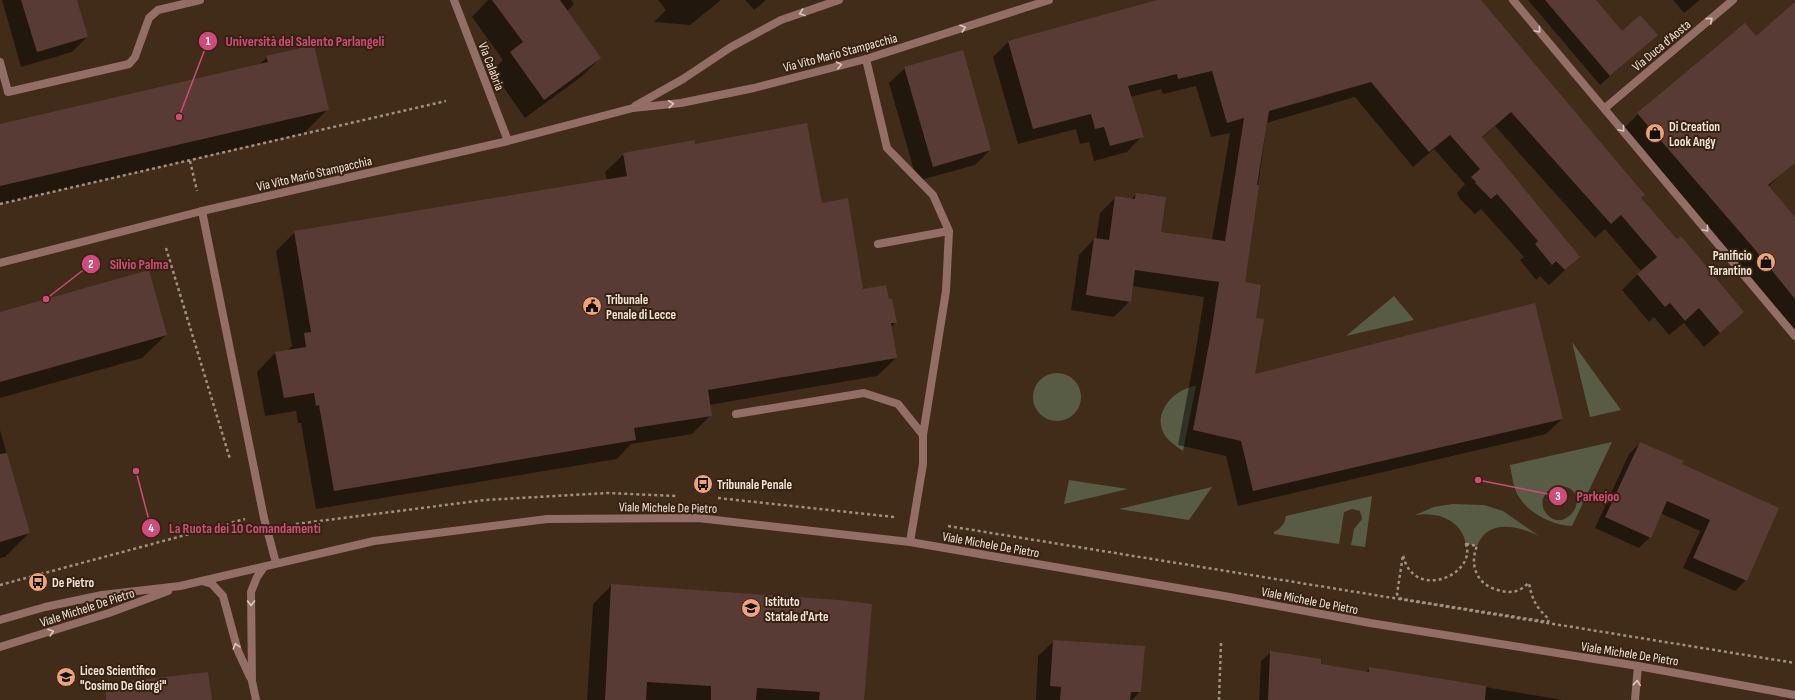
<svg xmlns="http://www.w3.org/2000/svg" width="1795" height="700" font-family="'Sofia Sans Condensed',sans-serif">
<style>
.green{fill:#585c45;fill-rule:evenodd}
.shadow{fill:#0007}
.building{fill:#583b35}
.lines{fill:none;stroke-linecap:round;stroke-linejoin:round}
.path{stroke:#a19082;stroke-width:2.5;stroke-dasharray:3 3;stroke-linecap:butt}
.service{stroke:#936e67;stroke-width:8}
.pedestrian{stroke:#936e67;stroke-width:8}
.minor{stroke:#936e67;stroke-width:8}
.tertiary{stroke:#936e67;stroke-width:8}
.oneway{stroke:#dac6bc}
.labels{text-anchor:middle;stroke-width:4;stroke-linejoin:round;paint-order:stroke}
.street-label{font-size:13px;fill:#f1e3d8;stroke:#362210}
.poi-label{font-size:13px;font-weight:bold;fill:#f1e3d8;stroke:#362210;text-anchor:start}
.leader{fill:none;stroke:#ce4b7a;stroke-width:1.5}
.callout-dot{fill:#ce4b7a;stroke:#362210;stroke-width:1.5}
.mark-label{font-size:12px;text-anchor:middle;font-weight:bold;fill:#fff}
.callout-label{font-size:14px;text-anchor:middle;font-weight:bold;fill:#ce4b7a;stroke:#362210;stroke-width:4;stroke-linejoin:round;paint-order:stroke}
</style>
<rect width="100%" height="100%" fill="#412c1a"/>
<!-- green -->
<path class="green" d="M1394 296 1414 320 1346 336Z
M1572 342 1621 410 1590 417Z
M1033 397a24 24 0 1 1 48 0a24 24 0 1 1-48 0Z
M1196 386 1183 451C1177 447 1171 443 1166 437 1150 415 1173 389 1196 386Z
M1612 442 1572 526C1552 525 1531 515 1519 497 1513 488 1512 475 1510 465ZM1558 485C1598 490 1565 538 1546 513 1537 501 1546 489 1558 485Z
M1069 480 1128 489 1064 504Z
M1212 487 1189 520 1119 509Z
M1372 496 1365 547 1351 545 1354 529 1362 519 1360 511 1352 509 1344 512 1339 544 1274 534V532C1281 528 1285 524 1286 516Z
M1452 504 1484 505 1503 511 1539 536C1518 526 1488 518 1477 546L1466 544C1461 519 1437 512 1415 515L1434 507Z"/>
<!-- shadow -->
<path class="shadow" d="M2 0H76L87 37 72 52 21 67Z
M488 0H571L574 4 567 11 600 58 581 77 525 118 492 71 503 60 472 17Z
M658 0H721L690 25 654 22 666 10Z
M745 0H766L754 10Z
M1160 0H1478L1640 199 1743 312 1704 347 1684 323 1669 335 1654 317 1649 322 1622 290 1641 271 1605 229 1595 238 1495 126 1482 138 1579 257 1549 285 1540 276 1536 280 1520 260 1524 257 1481 209 1475 214 1460 199 1457 193 1465 184 1434 149 1413 167 1355 97 1267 123 1244 283 1255 319 1254 375 1562 419 1546 434 1238 506 1226 456 1178 445 1196 349 1204 297 1132 286 1130 301 1114 317 1071 310 1079 255 1094 239 1096 240 1100 213 1116 197 1131 199 1137 194 1160 233 1212 240 1230 133 1211 137 1196 86 1163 94 1161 89 1130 97 1142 136 1127 152 1094 161 1089 142 1080 144 1076 129 1018 144 993 57 1009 41Z
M1528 0H1594L1622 32 1647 44 1600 85Z
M1673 0H1700L1684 13Z
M1795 4V160L1768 187 1795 218V333L1621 131 1638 114 1745 25 1755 37Z
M267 57 328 109 304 133 0 204V125L259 65Z
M905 68 990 150 975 165 917 181 889 83Z
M695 145 821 204 862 290 888 300 896 322 891 328 896 358 877 376 709 405 711 415 692 434 631 444 617 459 316 509 301 423H298L296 411 265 416 257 372 275 353 287 351 292 346 276 251 295 232 607 180 605 172 624 154Z
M0 313 166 335 142 358 0 398Z
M0 430 29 533 5 557 0 558Z
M1640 443 1681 465 1746 580 1735 591 1683 568 1700 531 1660 513 1650 537 1639 548 1595 528 1629 454Z
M612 585 863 700H587L593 604Z
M1054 641 1140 692 1132 700H1036L1038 656Z
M1271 652 1319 664 1366 672 1370 668 1563 700H1259L1261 661Z"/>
<!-- building -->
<path class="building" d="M21 0H77L88 37 37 52Z
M492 0H560L601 58 544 100 510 52 523 42Z
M1157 0H1481L1645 195 1641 198 1677 239 1681 236 1744 312 1720 333 1699 308 1685 321 1670 303 1665 307 1637 274 1657 257 1621 215 1611 224 1511 112 1482 137 1580 257 1565 270 1556 261 1552 265 1535 244 1538 241 1497 194 1491 199 1475 183 1476 182 1471 177 1480 169 1450 135 1429 152 1371 82 1269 111 1257 185H1259L1245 282 1261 285 1256 318 1264 319 1255 374 1535 303 1563 419 1253 491 1241 441 1193 430 1211 333 1219 282 1135 270 1131 302 1086 295 1094 238 1109 240 1115 196 1135 199 1136 193 1166 197 1161 232 1225 241 1244 118 1227 123 1212 71 1178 79 1177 74 1128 86 1144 137 1110 146 1104 127 1095 129 1091 114 1033 129 1008 41Z
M1545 0H1596L1622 31 1640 15 1658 35 1610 76Z
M1795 2V163L1768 185 1795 217V299L1752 246 1637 113 1745 23 1756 36Z
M314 45 329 110 0 186V124L268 62 266 56Z
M963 50 991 150 933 167 904 67Z
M807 123 822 203 848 198 863 289 886 285 889 299H892L897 323H891L897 358 708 390 712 416 634 428 636 440 334 491 319 405 316 406 314 393 284 398 275 352 306 347 304 333 311 332 294 231 627 176 623 153 695 140V144Z
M149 270 167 335 0 382V312Z
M1640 442 1684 461 1682 464 1779 508 1747 581 1693 558 1710 520 1667 501 1651 538 1605 517Z
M7 453 30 533 0 542V454Z
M611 584 839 600 872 604 864 700H819L820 692 757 688 756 700H711V686L647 682 646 700H605Z
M1053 640 1145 646 1141 692H1131L1130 700H1060L1061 687 1050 686Z
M1270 651 1321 659V664L1369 672V667L1486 686 1485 700H1268Z
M208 672 212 700H106L105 684Z"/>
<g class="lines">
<!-- path -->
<path class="path" d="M190 161 197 191
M0 204 446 101
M166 248 230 459
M718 498 894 517
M296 524 485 500 607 493 677 496
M948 526 1795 663
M1466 544 1477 546C1469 565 1477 585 1498 590 1505 592 1512 593 1519 590 1522 589 1526 585 1529 583 1532 599 1536 608 1549 619L1548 622 1402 599 1398 597 1397 594 1403 555C1413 602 1477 575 1466 544Z
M0 585 245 519
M1219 700 1221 643"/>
<!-- service -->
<path class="service" d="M866 59 887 148 933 195 949 231 946 291 923 435
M0 62 8 92 129 64 135 57 149 18 158 10 200 0
M878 244 949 231
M736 414 864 393 898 404 923 435V464L910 542"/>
<!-- pedestrian -->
<path class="pedestrian" d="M202 211 264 518 276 563"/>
<!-- minor -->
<path class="minor" d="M454 0 508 141
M1513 0 1795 336
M635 106 683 79 731 47 781 20 839 0
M1605 108 1733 0
M0 263 202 211 508 141 633 108 681 103 754 88 866 59 1049 0
M202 581 212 584 223 596 238 651 250 677
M256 700 252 681 251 592 257 577 264 567
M1635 700 1638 666"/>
<!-- tertiary -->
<path class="tertiary" d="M0 620 45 607 102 595 180 586 374 541 547 519 698 518 910 542 1224 596 1370 623 1638 666 1795 695
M0 647 109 613 168 591"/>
</g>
<!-- one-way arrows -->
<defs><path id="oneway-chevron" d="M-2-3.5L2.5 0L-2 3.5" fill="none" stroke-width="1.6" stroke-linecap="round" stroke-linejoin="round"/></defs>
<g class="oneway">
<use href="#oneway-chevron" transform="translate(802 13) rotate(160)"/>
<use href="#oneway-chevron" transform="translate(1710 20) rotate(-40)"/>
<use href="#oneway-chevron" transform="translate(963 28) rotate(-18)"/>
<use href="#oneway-chevron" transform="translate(1538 30) rotate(50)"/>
<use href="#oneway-chevron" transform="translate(839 65) rotate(-13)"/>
<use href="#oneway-chevron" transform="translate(671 104) rotate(-6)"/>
<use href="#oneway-chevron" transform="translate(1622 129) rotate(50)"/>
<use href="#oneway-chevron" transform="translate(1706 229) rotate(50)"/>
<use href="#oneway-chevron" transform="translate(251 603) rotate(90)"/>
<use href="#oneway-chevron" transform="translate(51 632) rotate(-17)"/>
<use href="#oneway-chevron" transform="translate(236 646) rotate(-107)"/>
<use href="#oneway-chevron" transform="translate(1637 683) rotate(-84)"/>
</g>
<!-- icons -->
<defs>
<g id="shop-disc" transform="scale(1)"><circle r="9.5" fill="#f0a279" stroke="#362210"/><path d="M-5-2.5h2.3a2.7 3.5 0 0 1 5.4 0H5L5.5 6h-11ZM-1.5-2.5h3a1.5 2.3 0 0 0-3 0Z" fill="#111"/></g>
<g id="civic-disc" transform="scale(1)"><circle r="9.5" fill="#f0a279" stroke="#362210"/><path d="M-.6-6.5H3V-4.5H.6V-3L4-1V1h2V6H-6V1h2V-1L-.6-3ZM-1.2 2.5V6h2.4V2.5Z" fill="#111"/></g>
<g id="bus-disc" transform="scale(1)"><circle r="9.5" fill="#f0a279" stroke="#362210"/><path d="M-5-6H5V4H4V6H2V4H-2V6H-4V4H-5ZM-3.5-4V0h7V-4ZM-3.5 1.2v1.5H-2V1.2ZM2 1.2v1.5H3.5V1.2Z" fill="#111"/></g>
<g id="school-disc" transform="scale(1)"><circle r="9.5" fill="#f0a279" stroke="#362210"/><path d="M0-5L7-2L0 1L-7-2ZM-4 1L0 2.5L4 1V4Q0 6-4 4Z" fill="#111"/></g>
</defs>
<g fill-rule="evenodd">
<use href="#shop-disc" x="1655" y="133"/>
<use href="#shop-disc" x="1766" y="262"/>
<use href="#civic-disc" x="592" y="306"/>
<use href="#bus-disc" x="703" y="484"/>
<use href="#bus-disc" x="38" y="582"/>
<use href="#school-disc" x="751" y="608"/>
<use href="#school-disc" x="66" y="677"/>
</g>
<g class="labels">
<!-- street labels -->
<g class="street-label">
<text transform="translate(1661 45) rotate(-40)" y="5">Via Duca d'Aosta</text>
<text transform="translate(840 52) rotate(-15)" y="5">Via Vito Mario Stampacchia</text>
<text transform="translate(492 66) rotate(69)" y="5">Via Calabria</text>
<text transform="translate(314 173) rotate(-13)" y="5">Via Vito Mario Stampacchia</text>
<text transform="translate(668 507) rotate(1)" y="5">Viale Michele De Pietro</text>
<text transform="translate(991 544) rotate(10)" y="5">Viale Michele De Pietro</text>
<text transform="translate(1310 600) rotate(11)" y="5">Viale Michele De Pietro</text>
<text transform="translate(87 607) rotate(-18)" y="5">Viale Michele De Pietro</text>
<text transform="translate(1630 653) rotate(9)" y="5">Viale Michele De Pietro</text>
</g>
<!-- poi labels -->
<g class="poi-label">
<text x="1669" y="131">Di Creation<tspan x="1669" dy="15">Look Angy</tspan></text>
<text x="1752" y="260" text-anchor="end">Panificio<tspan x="1752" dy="15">Tarantino</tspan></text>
<text x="606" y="304">Tribunale<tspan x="606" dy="15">Penale di Lecce</tspan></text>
<text x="717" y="489">Tribunale Penale</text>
<text x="52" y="587">De Pietro</text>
<text x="765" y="606">Istituto<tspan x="765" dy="15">Statale d'Arte</tspan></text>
<text x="80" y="675">Liceo Scientifico<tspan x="80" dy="15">"Cosimo De Giorgi"</tspan></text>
</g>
</g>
<!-- callouts -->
<path class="leader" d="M179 117L208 41M46 299L91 264M1478 480L1558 496M136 471L151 528"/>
<g class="callout-dot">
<circle cx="179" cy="117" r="4"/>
<circle cx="46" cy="299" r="4"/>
<circle cx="1478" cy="480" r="4"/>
<circle cx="136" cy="471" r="4"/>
<circle cx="208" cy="41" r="10"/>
<circle cx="91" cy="264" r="10"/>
<circle cx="1558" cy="496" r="10"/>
<circle cx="151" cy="528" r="10"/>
</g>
<g class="mark-label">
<text x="208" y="45">1</text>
<text x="91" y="268">2</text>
<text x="1558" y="500">3</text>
<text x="151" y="532">4</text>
</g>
<g class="callout-label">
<text x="305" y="46">Università del Salento Parlangeli</text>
<text x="139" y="269">Silvio Palma</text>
<text x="1598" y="501">Parkejoo</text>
<text x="245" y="533">La Ruota dei 10 Comandamenti</text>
</g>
</svg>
